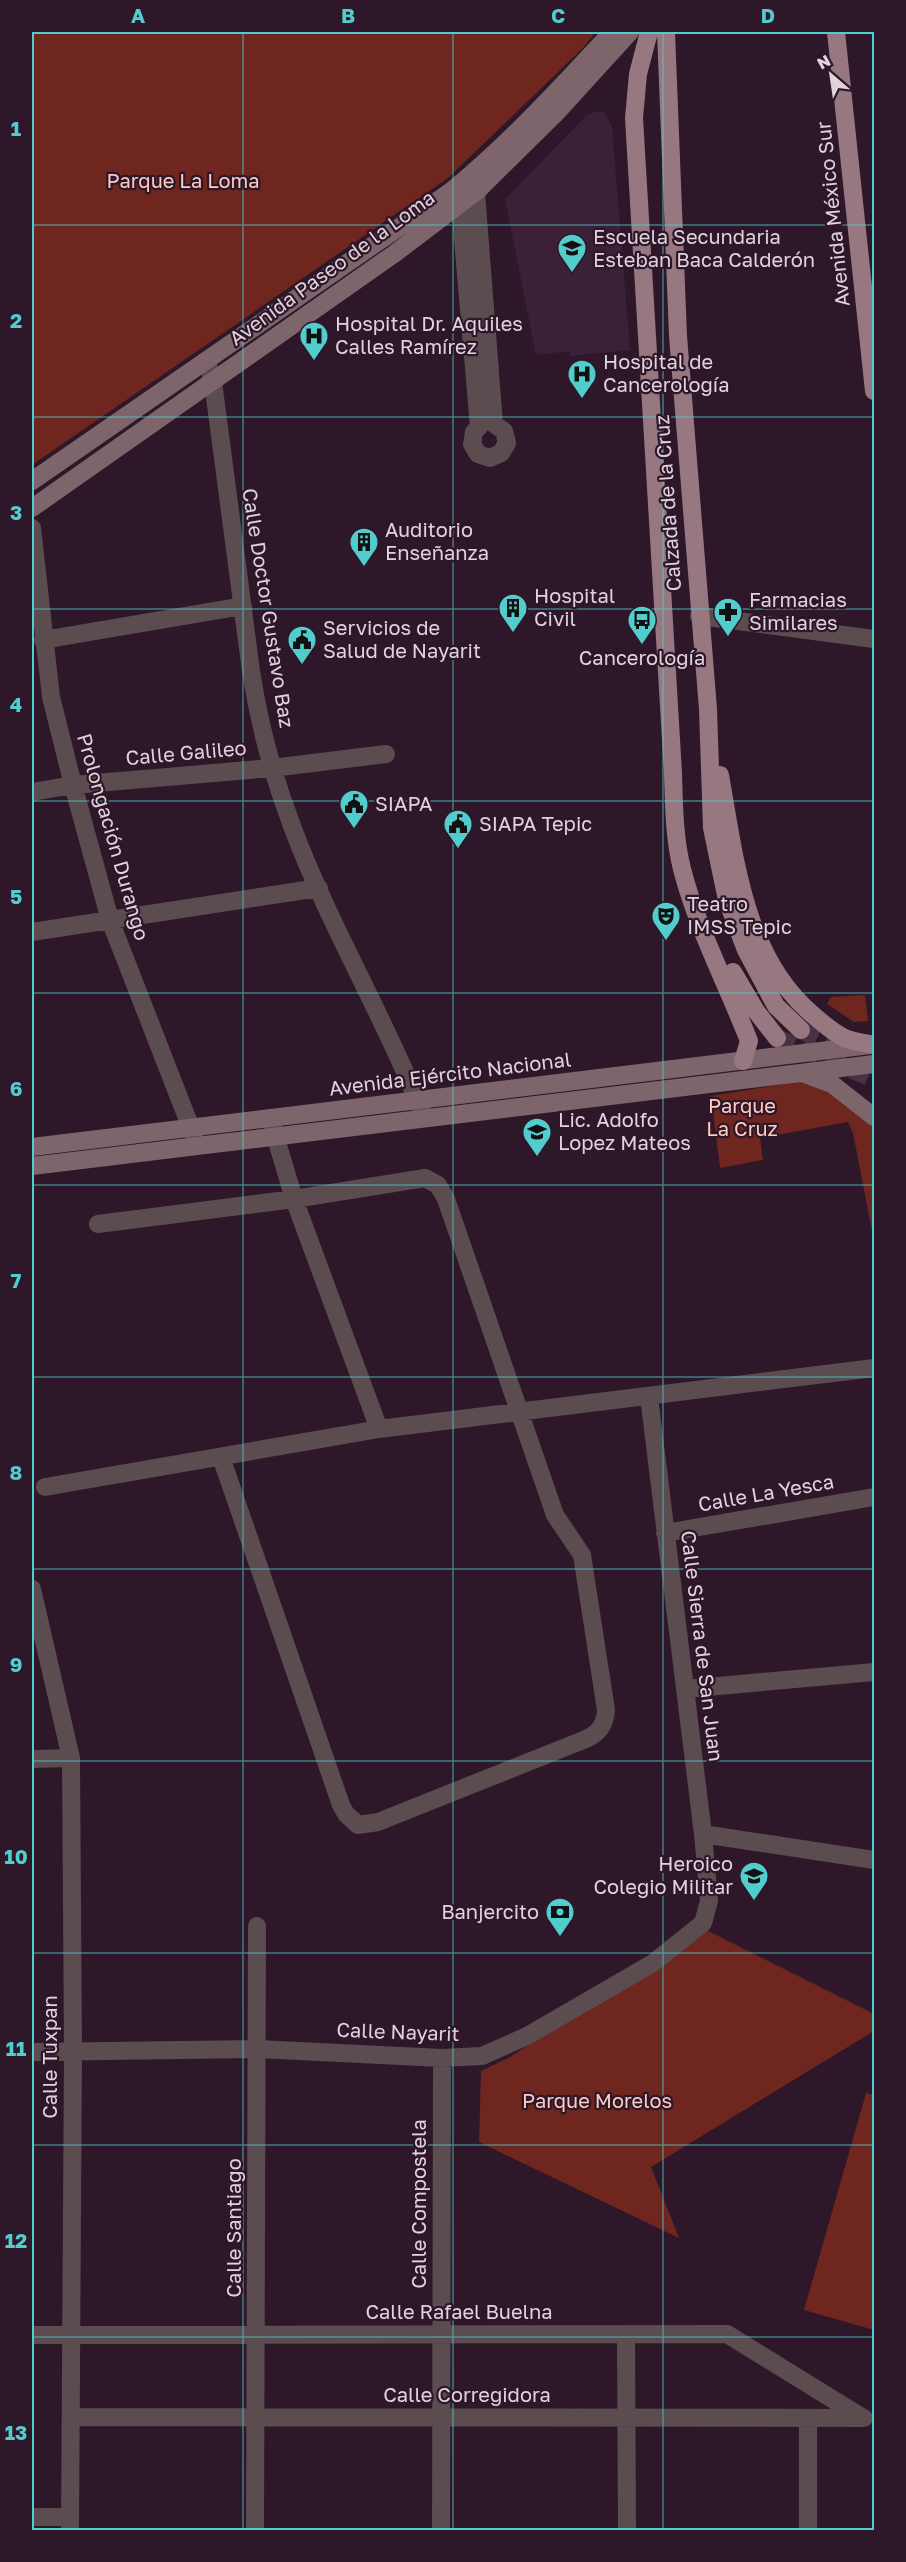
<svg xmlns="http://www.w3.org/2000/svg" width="906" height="2562" font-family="'Golos Text',sans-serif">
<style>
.built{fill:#3c2037}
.green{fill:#6e261f}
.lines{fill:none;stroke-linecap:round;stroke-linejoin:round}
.primary-tunnel{stroke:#483344;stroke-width:18;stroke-dasharray:18 9;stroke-linecap:butt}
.street{stroke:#5b4c50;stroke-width:18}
.secondary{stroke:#7d656b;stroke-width:18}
.primary{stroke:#977880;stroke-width:18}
.grid{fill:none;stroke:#52cdcd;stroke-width:1.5;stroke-opacity:0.55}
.labels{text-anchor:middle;stroke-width:4.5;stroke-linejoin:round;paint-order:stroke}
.park-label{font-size:20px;fill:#fecbc3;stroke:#2d1729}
.street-label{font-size:20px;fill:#e1d2de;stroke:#2d1729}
.poi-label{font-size:20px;fill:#e1d2de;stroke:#2d1729;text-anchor:start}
.neatline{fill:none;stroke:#52cdcd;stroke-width:2}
.grid-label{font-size:20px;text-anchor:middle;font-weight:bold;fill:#52cdcd}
</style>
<rect width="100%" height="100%" fill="#2d1729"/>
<!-- built -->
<path class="built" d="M595 112H604L612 126 630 350 570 356V351L536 355 505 199 587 115Z"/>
<!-- green -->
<path class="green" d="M32 32H596L583 48 448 178 32 465Z
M865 995 868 1021 854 1022 827 1004 831 997Z
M827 1077 874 1111V1241L853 1133 848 1122 760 1138 763 1160 720 1168 711 1096Z
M704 1929 874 2014V2031L651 2167 679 2238 479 2142 481 2071 510 2057Z
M866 2093 874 2095V2330L804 2310Z"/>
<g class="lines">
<!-- primary-tunnel -->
<path class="primary-tunnel" d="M801 1030 846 1051
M777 1038 874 1079"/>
<!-- street -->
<path class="street" d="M451 194 460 204 479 427 474 432 472 444 478 454 490 458 501 453 507 443 504 431 494 424 475 180
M207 361 213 382 251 671C259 724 273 776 292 826 329 925 384 1016 423 1114
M32 528 51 697 73 785 110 920 196 1141
M699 616 874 639
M43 640 243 606
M32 792 73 785 272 768 386 754
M32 932 319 888
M270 1118 294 1199 379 1429
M98 1224 294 1199 425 1178 438 1185 446 1199 555 1515 582 1555 606 1710C605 1725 599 1733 586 1739L378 1822 358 1825 346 1814 341 1805 221 1457
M45 1487 379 1429 874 1368
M665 1533 874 1497
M32 1589 71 1758 73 2051 70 2530
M685 1689 874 1672
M32 1759 71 1758
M703 1834 874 1860
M32 2052 257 2049 442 2058 482 2056 527 2036 653 1963 703 1923 709 1901 703 1834 649 1397
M626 2334 627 2530
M32 2335 727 2334 863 2418
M71 2417 864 2418
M808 2418V2530
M32 2517H70
M255 2530 257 1926
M441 2530 442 2058"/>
<!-- secondary -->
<path class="secondary" d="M32 481 450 192C509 144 561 87 612 32
M32 508 394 254 477 191 558 111 630 32
M805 1074 832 1084 874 1117
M32 1147 870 1045
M32 1166 874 1064"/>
<!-- primary -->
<path class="primary" d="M649 32 638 74 634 118 673 773C674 805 674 837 682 869 697 928 727 984 749 1041L743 1061
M666 32 678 336 708 709 712 828 727 900 746 950 776 1006 801 1030
M836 32 874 391
M720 775C735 859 744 957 813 1015 823 1023 834 1034 847 1039 855 1042 865 1043 874 1045
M733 972 756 1011 777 1038"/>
</g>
<!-- grid -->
<path class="grid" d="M243 32V2530M453 32V2530M663 32V2530M32 225H874M32 417H874M32 609H874M32 801H874M32 993H874M32 1185H874M32 1377H874M32 1569H874M32 1761H874M32 1953H874M32 2145H874M32 2337H874"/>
<!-- icons -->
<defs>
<g id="school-pin" transform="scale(1.5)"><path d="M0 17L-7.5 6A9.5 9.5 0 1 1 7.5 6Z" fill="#52cdcd" stroke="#2d1729"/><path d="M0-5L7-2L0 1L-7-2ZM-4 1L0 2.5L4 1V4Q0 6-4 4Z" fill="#111"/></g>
<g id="hospital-pin" transform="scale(1.5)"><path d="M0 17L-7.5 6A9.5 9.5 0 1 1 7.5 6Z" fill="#52cdcd" stroke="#2d1729"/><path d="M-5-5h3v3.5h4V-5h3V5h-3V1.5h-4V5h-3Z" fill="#111"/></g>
<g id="building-pin" transform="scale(1.5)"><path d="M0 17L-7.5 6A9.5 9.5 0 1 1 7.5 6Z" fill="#52cdcd" stroke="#2d1729"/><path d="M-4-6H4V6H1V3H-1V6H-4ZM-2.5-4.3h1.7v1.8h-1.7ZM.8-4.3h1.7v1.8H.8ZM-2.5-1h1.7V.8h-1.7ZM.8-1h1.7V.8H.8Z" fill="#111"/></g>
<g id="pharmacy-pin" transform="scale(1.5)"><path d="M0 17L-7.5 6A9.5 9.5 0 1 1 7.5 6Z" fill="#52cdcd" stroke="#2d1729"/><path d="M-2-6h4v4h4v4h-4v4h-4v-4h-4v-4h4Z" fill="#111"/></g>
<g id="bus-pin" transform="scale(1.5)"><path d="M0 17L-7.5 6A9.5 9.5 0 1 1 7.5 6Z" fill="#52cdcd" stroke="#2d1729"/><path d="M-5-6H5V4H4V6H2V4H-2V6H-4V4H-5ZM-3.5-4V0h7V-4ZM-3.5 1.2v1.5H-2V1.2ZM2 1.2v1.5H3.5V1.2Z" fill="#111"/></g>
<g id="civic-pin" transform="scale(1.5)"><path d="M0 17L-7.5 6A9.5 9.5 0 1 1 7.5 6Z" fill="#52cdcd" stroke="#2d1729"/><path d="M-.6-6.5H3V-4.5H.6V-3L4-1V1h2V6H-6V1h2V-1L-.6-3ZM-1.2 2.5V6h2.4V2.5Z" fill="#111"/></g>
<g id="theatre-pin" transform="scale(1.5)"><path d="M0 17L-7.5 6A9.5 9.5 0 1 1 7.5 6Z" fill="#52cdcd" stroke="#2d1729"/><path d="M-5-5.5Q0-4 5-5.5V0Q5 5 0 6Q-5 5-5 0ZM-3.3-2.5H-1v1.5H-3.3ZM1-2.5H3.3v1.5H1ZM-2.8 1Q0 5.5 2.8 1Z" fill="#111"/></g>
<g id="bank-pin" transform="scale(1.5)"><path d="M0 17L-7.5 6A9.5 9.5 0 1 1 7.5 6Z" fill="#52cdcd" stroke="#2d1729"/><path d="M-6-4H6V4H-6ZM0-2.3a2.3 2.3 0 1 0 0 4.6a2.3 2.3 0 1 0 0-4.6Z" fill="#111"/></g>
</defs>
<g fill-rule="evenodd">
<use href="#school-pin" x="572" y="248"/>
<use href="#hospital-pin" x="314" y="336"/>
<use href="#hospital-pin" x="582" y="374"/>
<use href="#building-pin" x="364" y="542"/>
<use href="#building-pin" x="513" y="608"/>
<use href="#pharmacy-pin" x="728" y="612"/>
<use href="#bus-pin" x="642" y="620"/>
<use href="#civic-pin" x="302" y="640"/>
<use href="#civic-pin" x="354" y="804"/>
<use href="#civic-pin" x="458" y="824"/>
<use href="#theatre-pin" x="666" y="916"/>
<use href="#school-pin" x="537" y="1132"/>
<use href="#school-pin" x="754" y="1876"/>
<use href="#bank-pin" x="560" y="1912"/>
</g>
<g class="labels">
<!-- park labels -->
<g class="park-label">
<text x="183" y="188">Parque La Loma</text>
<text x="742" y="1113">Parque<tspan x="742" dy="23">La Cruz</tspan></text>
<text x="597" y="2108">Parque Morelos</text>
</g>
<!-- street labels -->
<g class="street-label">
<text transform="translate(833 214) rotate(-96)" y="7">Avenida México Sur</text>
<text transform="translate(332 268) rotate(-36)" y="7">Avenida Paseo de la Loma</text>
<text transform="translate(668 503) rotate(-94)" y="7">Calzada de la Cruz</text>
<text transform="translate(268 608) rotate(81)" y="7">Calle Doctor Gustavo Baz</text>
<text transform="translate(186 753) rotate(-5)" y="7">Calle Galileo</text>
<text transform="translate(113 837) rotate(74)" y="7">Prolongación Durango</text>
<text transform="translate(450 1074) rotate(-7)" y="7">Avenida Ejército Nacional</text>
<text transform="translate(766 1493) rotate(-10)" y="7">Calle La Yesca</text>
<text transform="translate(702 1646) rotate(83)" y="7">Calle Sierra de San Juan</text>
<text transform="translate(398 2032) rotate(2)" y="7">Calle Nayarit</text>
<text transform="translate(50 2057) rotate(-90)" y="7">Calle Tuxpan</text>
<text transform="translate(419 2204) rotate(-90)" y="7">Calle Compostela</text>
<text transform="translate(234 2228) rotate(-90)" y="7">Calle Santiago</text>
<text x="459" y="2319">Calle Rafael Buelna</text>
<text x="467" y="2402">Calle Corregidora</text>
</g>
<!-- poi labels -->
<g class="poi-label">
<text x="593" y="244">Escuela Secundaria<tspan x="593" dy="23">Esteban Baca Calderón</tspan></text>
<text x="335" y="331">Hospital Dr. Aquiles<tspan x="335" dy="23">Calles Ramírez</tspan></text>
<text x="603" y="369">Hospital de<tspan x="603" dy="23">Cancerología</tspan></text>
<text x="385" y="537">Auditorio<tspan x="385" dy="23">Enseñanza</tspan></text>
<text x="534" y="603">Hospital<tspan x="534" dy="23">Civil</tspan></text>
<text x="749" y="607">Farmacias<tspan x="749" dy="23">Similares</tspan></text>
<text x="323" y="635">Servicios de<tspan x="323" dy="23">Salud de Nayarit</tspan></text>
<text x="642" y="665" text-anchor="middle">Cancerología</text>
<text x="375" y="811">SIAPA</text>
<text x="479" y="831">SIAPA Tepic</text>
<text x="687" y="911">Teatro<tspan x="687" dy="23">IMSS Tepic</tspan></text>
<text x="558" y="1127">Lic. Adolfo<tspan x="558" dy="23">Lopez Mateos</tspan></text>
<text x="733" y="1871" text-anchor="end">Heroico<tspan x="733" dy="23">Colegio Militar</tspan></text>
<text x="539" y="1919" text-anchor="end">Banjercito</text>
</g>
</g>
<!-- border -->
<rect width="906" height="2562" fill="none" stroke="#2d1729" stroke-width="66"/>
<!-- north arrow -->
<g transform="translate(831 75) rotate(331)" stroke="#2d1729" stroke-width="4.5" paint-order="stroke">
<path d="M0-4.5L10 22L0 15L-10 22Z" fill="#e1d2de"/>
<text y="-9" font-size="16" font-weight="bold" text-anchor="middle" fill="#e1d2de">N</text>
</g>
<rect x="33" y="33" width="840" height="2496" class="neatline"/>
<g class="grid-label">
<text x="138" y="23">A</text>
<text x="348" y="23">B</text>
<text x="558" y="23">C</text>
<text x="768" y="23">D</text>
<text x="16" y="136">1</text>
<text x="16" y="328">2</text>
<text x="16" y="520">3</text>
<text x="16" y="712">4</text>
<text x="16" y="904">5</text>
<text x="16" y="1096">6</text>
<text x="16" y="1288">7</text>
<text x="16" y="1480">8</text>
<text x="16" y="1672">9</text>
<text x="16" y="1864">10</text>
<text x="16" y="2056">11</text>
<text x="16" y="2248">12</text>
<text x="16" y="2440">13</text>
</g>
</svg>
